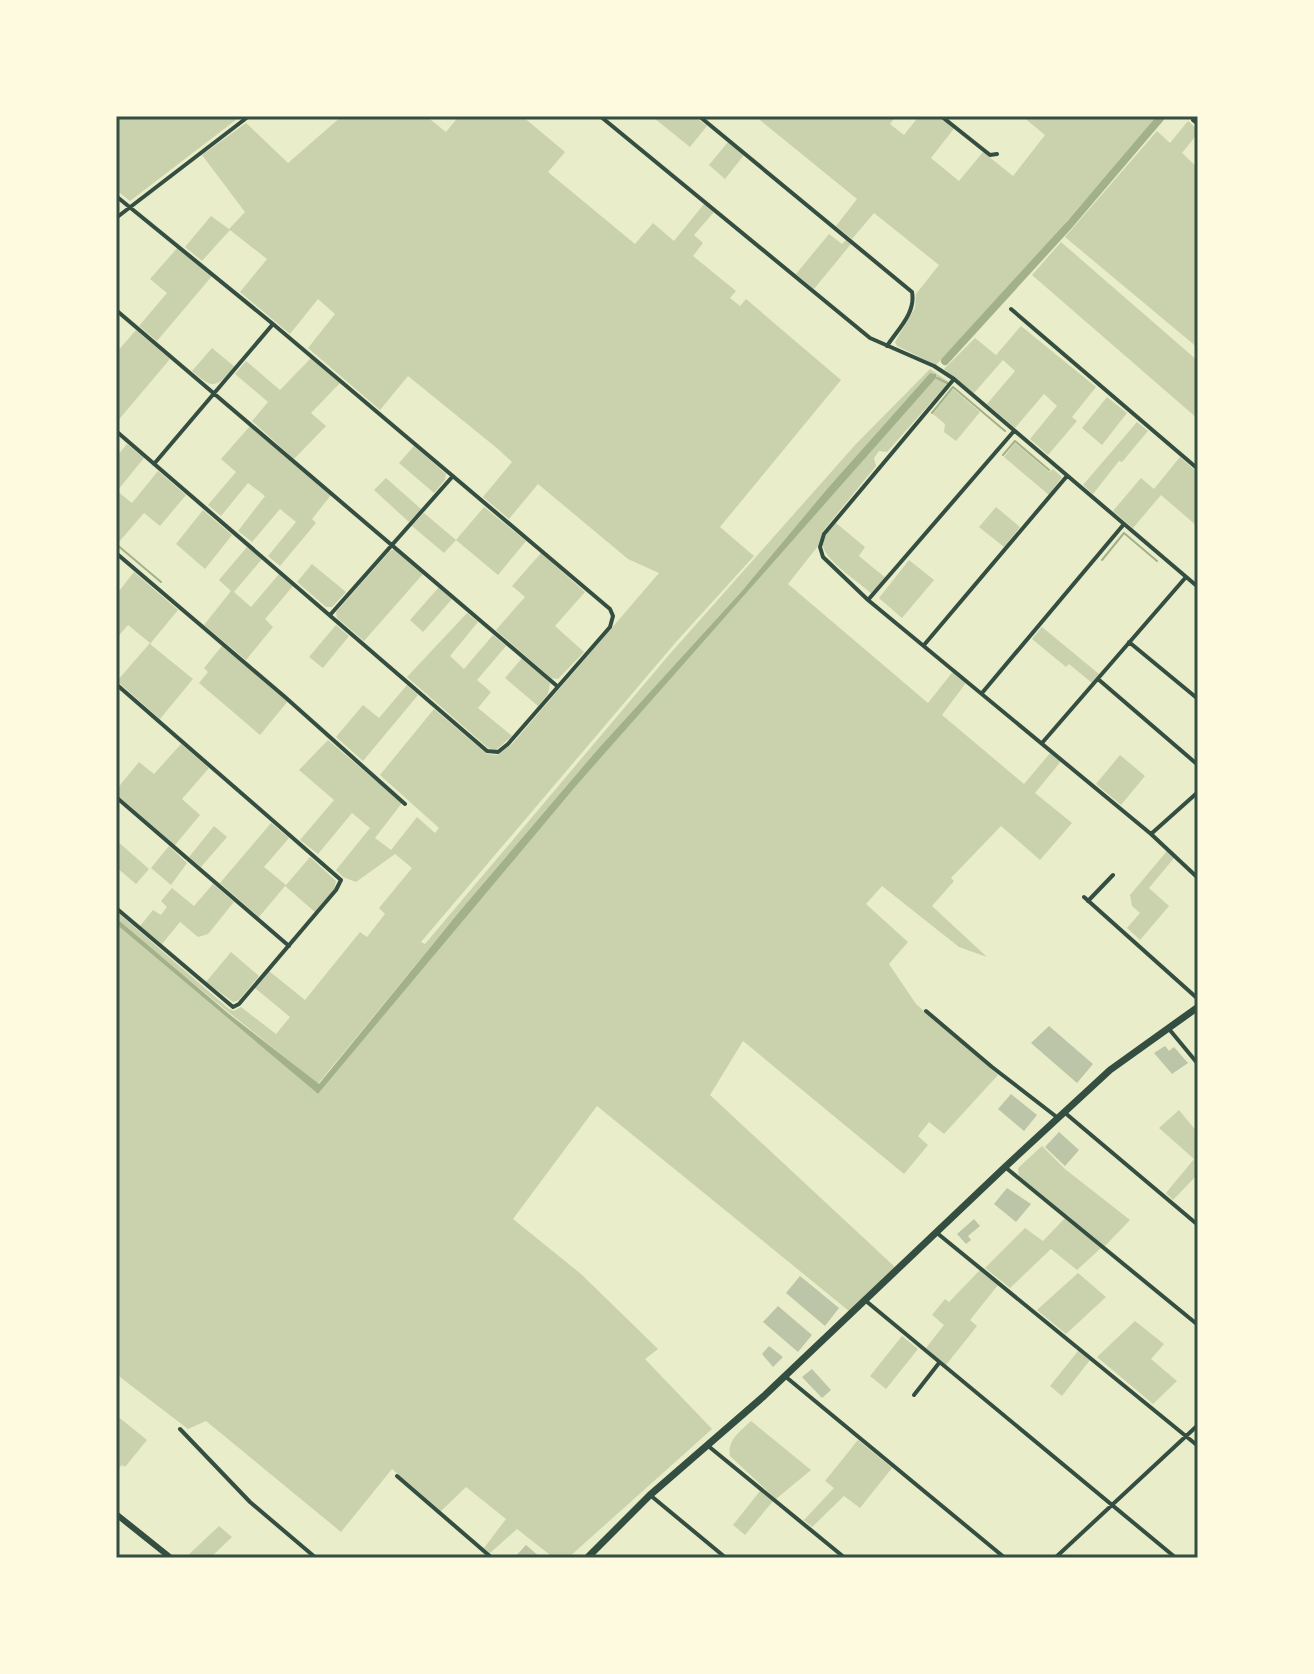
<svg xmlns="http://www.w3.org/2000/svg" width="1314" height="1674" font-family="'Nunito Sans',sans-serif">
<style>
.green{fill:#cad2ad}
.water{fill:#a3b18a}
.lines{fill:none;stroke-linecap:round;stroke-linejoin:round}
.stream{stroke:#a3b18a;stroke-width:2}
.canal{stroke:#a3b18a;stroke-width:8}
.building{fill:#bcc5a7}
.minor{stroke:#344e41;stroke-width:4}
.tertiary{stroke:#344e41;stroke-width:6}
.primary{stroke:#344e41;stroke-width:7}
.neatline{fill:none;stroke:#344e41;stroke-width:3}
</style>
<rect width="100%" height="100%" fill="#e9edc9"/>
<!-- green -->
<path class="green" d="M116 116H241L130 201 116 190Z
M342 116H426L446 132 459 116H522L565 152 548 172 635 244 653 223 674 241 704 204 714 212 694 235 703 243 693 256 736 291 730 298 740 306 746 299 841 380 720 527 754 556 676 642 421 942 425 944 668 656 856 444 930 369 949 382 887 452 879 451 874 458 876 466 823 531 818 546 788 584 928 703 955 669 968 680 942 715 1024 784 1051 752 1062 760 1035 793 1072 823 1040 860 1001 826 951 878 954 881 932 906 987 957 959 947 882 886 866 904 908 942 889 964 916 1004 998 1075 944 1134 929 1122 918 1136 928 1145 904 1174 743 1041 710 1095 896 1268 849 1311 597 1106 513 1219 581 1274 658 1349 645 1359 712 1429 568 1558H554L517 1529 490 1553 484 1548 506 1519 466 1487 441 1511 392 1469 341 1532 206 1421 188 1429 116 1374V924L318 1094 576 786 936 378V374L930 373 827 489 741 592 598 749 459 912 318 1084C250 1029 182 976 116 918V911L229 1009 234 1011 241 1007 276 1034 290 1017 255 988 269 971 305 1000 360 932 367 937 385 914 379 908 412 868 395 854 356 882 343 877 336 870 370 828 352 813 318 854 300 840 334 800 299 770 328 740 402 803 375 838 391 850 417 817 435 833 439 828 380 775 434 709 487 754 497 755 512 744 659 573 628 559 538 484 509 519 483 497 512 462 498 449 408 376 380 410 308 348 335 314 318 299 290 334 240 292 267 259 230 230 202 261 185 247 211 216 229 229 245 212 202 155 246 123 288 163Z
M656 116H694L707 126 690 147 654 118Z
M755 116H896L890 124 904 135 919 116H944L956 126 931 158 959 181 983 152 1013 176 1045 135 1022 116H1159L1023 271 936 365 897 346 895 342 915 308 916 294 939 265 874 213 852 239 836 226 857 199Z
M1188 121 1198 130V133L1182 153 1198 168V348L1065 237 1157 131 1170 143Z
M728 142 744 155 725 179 709 165Z
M829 234 842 244 846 240 851 244 814 289 796 274Z
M1061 242 1198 361V419L1032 275Z
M178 247 212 276 157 341 139 326 167 293 150 279Z
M1021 326 1096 387 1072 417 1077 421 1048 455 1030 439 1057 406 1044 394 1015 428 987 404 1015 371 1003 360 974 393 944 369 975 338 996 355Z
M136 330 170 359 116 423V353Z
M212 348 235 367C215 388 214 390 192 371Z
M311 358 340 383 311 413 326 426 294 459 252 421 268 402 235 374 246 361 280 390Z
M953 389 980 412 956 441 944 432 945 424 933 414Z
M1107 397 1127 413 1102 445 1082 428Z
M1137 422 1148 431 1122 462 1119 461 1093 494 1083 485Z
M250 426 331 495 312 519 316 523 280 566 268 556 296 522 280 509 252 542 238 531 265 496 248 483 221 516 208 505 236 472 221 459Z
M1015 443 1049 472 1053 469 1062 477 1049 495 1004 457Z
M127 444 144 458 117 491 132 503 158 471 186 495 160 526 144 513 118 543 116 541V457Z
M414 446 446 474 445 480 434 493 399 463Z
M1180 457 1198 473V527L1161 495 1133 528 1113 511 1141 478 1154 489Z
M386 478 421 509 409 522 374 490Z
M484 507 526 541 498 575 456 540Z
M996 507 1020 527 1004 547 979 527Z
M203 510 232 535 205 569 176 544Z
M424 513 456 540 444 553 412 526Z
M836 523 865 547 859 556 887 579 872 594C861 584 823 559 823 545 823 536 831 529 836 523Z
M247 547 262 559 234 592 251 607 279 574 293 586 265 619 273 627 246 660 204 625 231 591 219 580Z
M395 549 423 574 364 641 337 618 336 612 390 551Z
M541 553 585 592 555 626 584 652 558 679 551 678 496 630 525 597 512 586Z
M909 560 934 580 902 618 879 598Z
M312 564 346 592 332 607H326L297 582Z
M134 572 178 610 150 644 193 679 160 719 117 681 150 643 128 625 116 639V595Z
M439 587 452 599 423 632 410 620Z
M467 613 478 622 450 656 464 669 493 635 506 646 477 680 491 692 478 708 512 736 496 750 488 748 407 677Z
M336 625 349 636 323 668 309 657Z
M1042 627 1099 674 1092 683 1069 664 1066 667 1032 639Z
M222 646 288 701 260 735 199 683 208 672 204 668Z
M522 658 550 683 548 694 538 706 505 678Z
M407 685 418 695 363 761 336 737 363 705 379 718Z
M181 744 209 768 182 799 200 815 175 845 116 794V790L139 762 154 774Z
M1120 755 1145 776 1121 805 1096 784Z
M271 823 289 838 264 867 286 885 310 857 336 881 334 890 315 912 285 886 259 917 220 883Z
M214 826 227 837 201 867 189 857Z
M116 840 149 869 136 884 116 867Z
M169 846 187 863 171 885 151 868Z
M1167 851 1174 858 1149 888 1169 906 1140 940 1127 928 1140 913 1132 906 1130 895Z
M213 884 234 902 208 934 198 937 180 922 162 944 140 926 153 910 161 915 167 907 161 901 172 888 194 906Z
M231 952 259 976 239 1000 233 1002 206 982Z
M1179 1110 1198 1133V1174L1173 1200 1166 1193 1194 1159 1159 1128Z
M1042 1146 1065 1169 1130 1220 1105 1246 1019 1176 1018 1168Z
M1065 1218 1101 1248 1077 1270 1051 1249 1010 1288 985 1268 1025 1228 1043 1241Z
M980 1270 998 1285 970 1320 977 1326 946 1365 926 1348 944 1325 932 1315 945 1299 949 1302Z
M1078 1273 1106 1297 1066 1334 1037 1310Z
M1135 1321 1164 1344 1151 1359 1177 1381 1153 1404 1097 1357Z
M902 1336 918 1349 886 1389 870 1376Z
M1078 1351 1090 1360 1062 1396 1050 1386Z
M116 1415 147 1440 125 1467 122 1465 116 1471Z
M751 1421 811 1470 776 1499 730 1456C727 1440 740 1432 751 1421Z
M858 1440 892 1468 860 1508 844 1496 812 1527 804 1520 834 1488 825 1481Z
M760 1491 773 1501 745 1535 733 1525Z
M219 1526 232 1537 210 1558H185Z"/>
<!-- water -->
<path class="water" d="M930 373 936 374V378L576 786 318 1094 116 924V918L229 1014 319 1084 459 912 598 749 741 592 827 489Z"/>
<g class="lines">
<!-- stream -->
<path class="stream" d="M937 378 947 383
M932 413 953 387 1005 431
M1003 455 1015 441 1049 470
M116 544 161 582
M1102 560 1124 533 1157 561"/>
<!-- canal -->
<path class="canal" d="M945 361 1070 224 1162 116"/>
</g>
<!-- building -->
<path class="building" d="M1049 1026 1093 1064 1077 1083 1031 1043Z
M1165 1046 1169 1051 1174 1047 1188 1063 1172 1074 1154 1053Z
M1011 1094 1037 1115 1024 1131 998 1109Z
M1059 1132 1079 1150 1065 1166 1045 1147Z
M1007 1188 1031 1204 1016 1222 994 1204Z
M974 1219 980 1226 968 1236 971 1240 966 1244 957 1234Z
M800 1276 839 1308 825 1326 786 1293Z
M778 1306 812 1335 798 1352 763 1322Z
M769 1346 783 1357 773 1367 762 1354Z
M812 1369 831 1390 822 1398 802 1377Z
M526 1545 541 1558H514Z"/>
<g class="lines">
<!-- minor -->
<path class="minor" d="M600 116 870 338 934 366 954 379 1198 587
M699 116 912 292C916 313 898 329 887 346
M941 116 990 155 997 154
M1193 120 1198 124
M116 196 273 324 610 609 613 616 610 627 508 744 498 752 487 751 116 431
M116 218 249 116
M1011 309 1198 469
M116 310 557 686
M954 379 824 534 820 547 823 557 868 600 1151 834 1198 878
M154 464 273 324
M116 553 285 697 405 804
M868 600 1014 431
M330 615 453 476
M1129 642 1198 699
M924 645 1067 476
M1098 679 1198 765
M116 684 341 880 336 890 239 1004 233 1007 116 908
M982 693 1124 524
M1042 743 1186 577
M116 797 289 946
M1151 834 1198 792
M1084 897 1198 999
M1088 901 1113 875
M926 1011 992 1067 1058 1118
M1169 1029 1198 1064
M1064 1112 1198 1225
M1005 1167 1198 1325
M937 1233 1198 1446
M866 1301 1176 1558
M786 1377 1005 1558
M914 1395 939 1363
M180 1429 250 1502 316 1558
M707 1445 845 1558
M397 1476 492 1558
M650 1495 726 1558
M1055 1558 1198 1425"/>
<!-- tertiary -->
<path class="tertiary" d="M116 1514 171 1558"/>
<!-- primary -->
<path class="primary" d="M587 1558 650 1495 764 1396 1005 1167 1110 1070 1198 1007"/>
</g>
<!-- border -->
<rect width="1314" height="1674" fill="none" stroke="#fefae0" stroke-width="236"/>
<rect x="118" y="118" width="1078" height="1438" class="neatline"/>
</svg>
